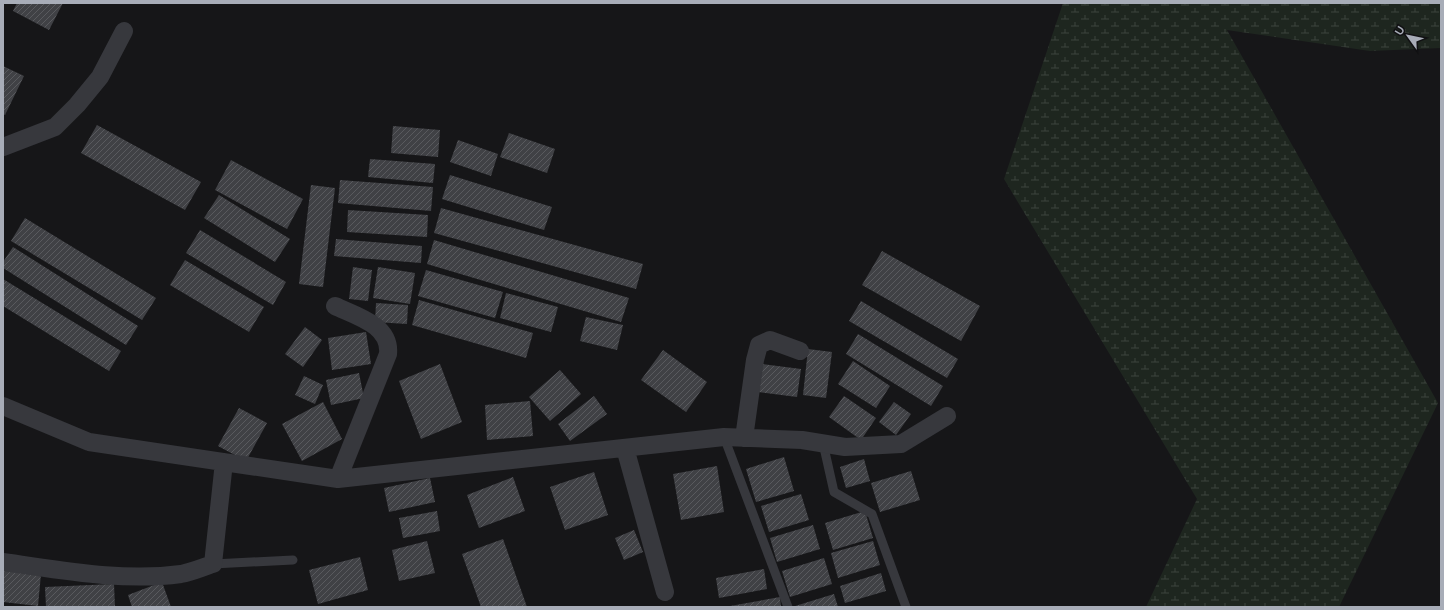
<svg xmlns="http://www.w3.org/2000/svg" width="1444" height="610" font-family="Raleway,sans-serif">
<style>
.wetland{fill:url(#wetland-marsh)}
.building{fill:url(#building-hatch)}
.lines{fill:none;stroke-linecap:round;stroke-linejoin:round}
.lane{stroke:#37383d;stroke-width:9}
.street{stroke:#37383d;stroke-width:18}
</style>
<defs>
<pattern id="wetland-marsh" width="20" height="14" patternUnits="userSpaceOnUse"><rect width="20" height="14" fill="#1e261f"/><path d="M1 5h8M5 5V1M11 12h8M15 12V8" fill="none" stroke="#3c433d"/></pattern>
<pattern id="building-hatch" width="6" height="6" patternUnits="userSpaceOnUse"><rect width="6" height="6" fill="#404145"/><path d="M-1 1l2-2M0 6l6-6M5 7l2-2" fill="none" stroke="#595a5e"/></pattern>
</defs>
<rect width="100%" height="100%" fill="#161618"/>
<!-- wetland -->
<path class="wetland" d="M1063 3H1441V48L1370 51 1227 30 1438 403 1339 607H1146L1197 499 1004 179Z"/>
<!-- building -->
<path class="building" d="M17 3H63L49 30 13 11Z
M3 66 24 76 5 115 3 114Z
M97 125 201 182 185 210 81 153Z
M393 126 440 130 438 157 391 153Z
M509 133 555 149 547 173 500 157Z
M458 140 498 154 491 176 450 162Z
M370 159 435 164 433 183 368 177Z
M231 160 303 199 287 229 215 190Z
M450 175 552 207 544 230 442 199Z
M340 180 433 187 431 211 338 203Z
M311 185 335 188 323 287 299 284Z
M219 195 290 239 275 262 204 218Z
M441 208 643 264 636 289 434 233Z
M348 210 428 215 427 237 347 232Z
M25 218 156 298 142 320 11 241Z
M200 230 286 282 273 305 186 253Z
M336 239 422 246 421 263 334 256Z
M434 240 629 298 621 322 427 264Z
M13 247 138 326 126 345 3 268V262Z
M882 251 980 306 961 341 862 285Z
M185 260 264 307 249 332 170 285Z
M353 267 372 270 368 301 349 299Z
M378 267 415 273 410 304 373 298Z
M426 270 503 292 495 318 418 296Z
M3 279 121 351 109 371 3 306Z
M506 293 558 307 551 332 500 318Z
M419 300 533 333 526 358 412 325Z
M861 301 958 359 947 378 849 321Z
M376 303 408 305 407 324 375 322Z
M586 317 623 325 617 350 580 341Z
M305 327 322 340 303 367 285 354Z
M366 332 371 364 332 370 328 338Z
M858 334 943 386 931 406 846 354Z
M808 349 832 352 826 398 803 395Z
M663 350 707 382 686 412 641 380Z
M853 361 890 386 876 408 838 384Z
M440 364 462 422 421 439 399 381Z
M762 364 801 369 797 397 758 392Z
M560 370 581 394 550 421 529 397Z
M359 373 364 398 331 405 326 380Z
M304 376 323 385 315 404 295 395Z
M594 396 607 414 570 441 558 424Z
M844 396 876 418 861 440 829 417Z
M530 401 533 436 487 440 485 405Z
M323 402 342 439 302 461 282 424Z
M894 402 911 414 896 435 879 422Z
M239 408 267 423 246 461 218 446Z
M784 457 794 491 756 502 746 469Z
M864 459 870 481 846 488 840 467Z
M717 466 724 512 681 520 673 474Z
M911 471 920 500 880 512 871 483Z
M594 472 608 515 565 530 550 487Z
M513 477 525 511 479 528 467 495Z
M430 478 435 502 389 512 384 488Z
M801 494 809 520 769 532 761 506Z
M437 511 440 531 403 538 399 518Z
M865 511 873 538 833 550 825 523Z
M813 525 820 549 777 562 770 538Z
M634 530 643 552 624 560 615 538Z
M503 539 527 607H481L462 554Z
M427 541 435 573 399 581 392 550Z
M873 541 880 565 838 578 831 553Z
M360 557 368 590 318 604 309 570Z
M824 558 832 584 790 597 782 571Z
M764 569 767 589 719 598 716 578Z
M3 570 41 574 38 606 3 602Z
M881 573 886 591 845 603 840 586Z
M162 582 171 607H132L128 595Z
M114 584 115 607H46L45 587Z
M834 594 838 607H792Z
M780 597 781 607H730V606Z"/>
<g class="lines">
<!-- lane -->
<path class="lane" d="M724 437 788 607
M823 443 834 492 872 514 906 607
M213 564 293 560"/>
<!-- street -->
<path class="street" d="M3 147 55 127 77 105 100 77 124 31
M335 306C356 316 391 325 388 354L338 479
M3 406 89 442 338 479 724 437 802 440 845 447 901 444 947 416
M744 438 755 360 759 345 770 340 800 351
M625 448 665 592
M3 562C61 570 122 582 181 574 192 572 203 567 213 564L224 462"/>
</g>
<!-- border -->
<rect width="1444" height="610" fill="none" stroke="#a8adb8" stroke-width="8"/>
<!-- north arrow -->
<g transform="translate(1408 36) rotate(303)" stroke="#111113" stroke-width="3" paint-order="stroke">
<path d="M0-3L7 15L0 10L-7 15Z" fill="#a8adb8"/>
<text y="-6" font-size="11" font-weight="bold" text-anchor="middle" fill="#a8adb8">U</text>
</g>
</svg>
